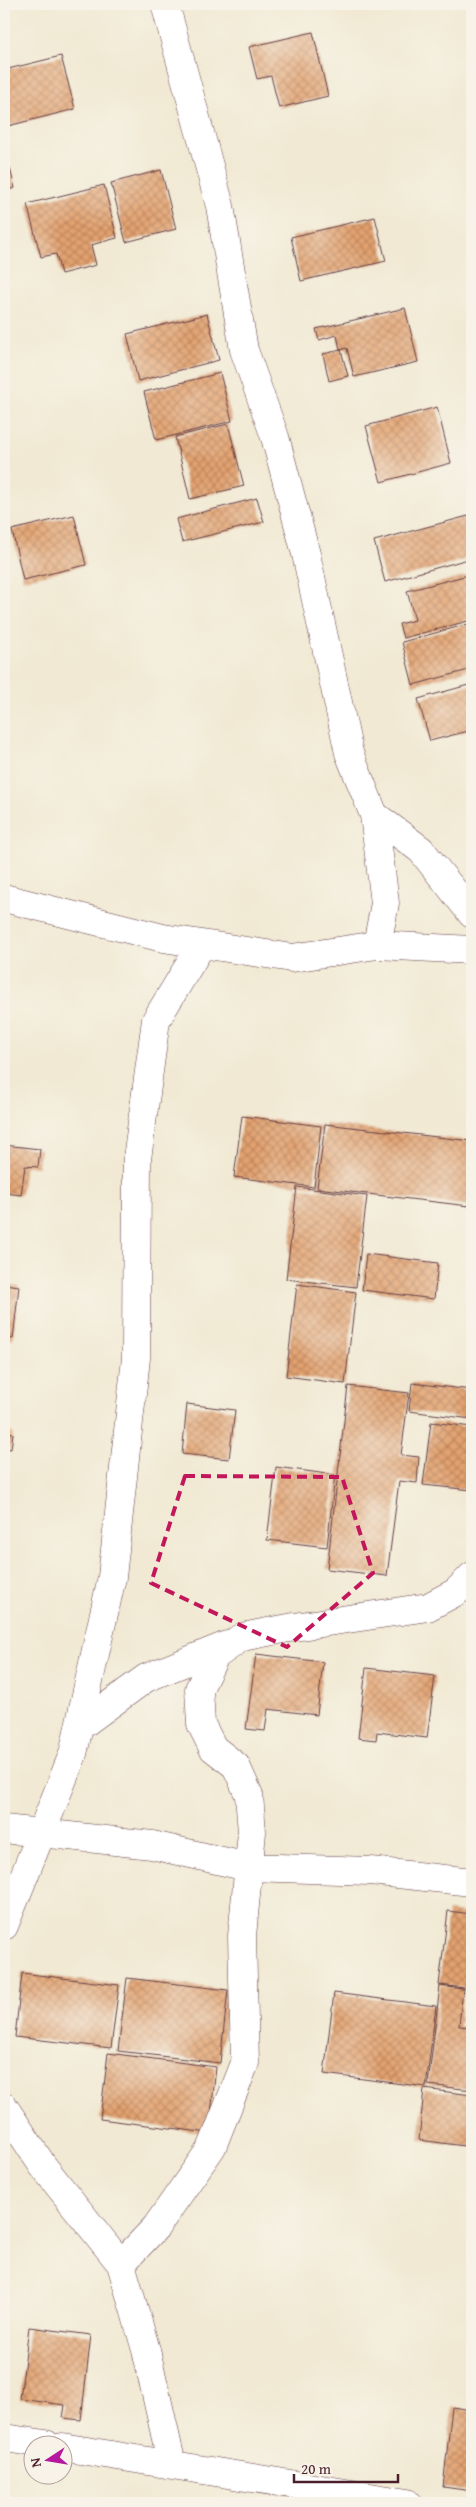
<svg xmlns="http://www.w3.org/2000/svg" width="476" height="2507" font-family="'Gentium Book Plus',serif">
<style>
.building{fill:url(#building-cross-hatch)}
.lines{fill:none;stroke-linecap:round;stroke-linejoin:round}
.street-casing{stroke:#633d44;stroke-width:29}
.street{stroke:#fff;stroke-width:28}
.marked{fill:none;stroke:#c2185b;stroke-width:4;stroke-dasharray:10 6;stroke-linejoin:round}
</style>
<defs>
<pattern id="building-cross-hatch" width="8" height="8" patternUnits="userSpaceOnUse" patternTransform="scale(1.25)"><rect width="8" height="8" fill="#e3a26f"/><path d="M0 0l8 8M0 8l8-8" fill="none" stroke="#ba835b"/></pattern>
</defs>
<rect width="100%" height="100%" fill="#f7f3e8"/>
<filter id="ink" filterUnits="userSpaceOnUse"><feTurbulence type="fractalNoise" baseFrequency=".02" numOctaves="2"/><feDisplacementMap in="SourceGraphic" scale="10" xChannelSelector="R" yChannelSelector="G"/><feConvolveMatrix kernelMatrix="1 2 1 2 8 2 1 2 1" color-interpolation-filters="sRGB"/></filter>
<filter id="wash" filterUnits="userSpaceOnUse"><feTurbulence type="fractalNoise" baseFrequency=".0096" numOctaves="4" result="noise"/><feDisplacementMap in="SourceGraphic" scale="20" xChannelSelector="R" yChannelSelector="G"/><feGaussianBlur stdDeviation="1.12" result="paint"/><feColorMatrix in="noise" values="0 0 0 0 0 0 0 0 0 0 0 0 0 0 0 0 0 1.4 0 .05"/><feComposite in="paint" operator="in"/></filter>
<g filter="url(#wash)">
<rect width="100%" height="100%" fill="#f1e9d3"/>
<g id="blocks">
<!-- building -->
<path class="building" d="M313 32 328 96 279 108 271 76 257 79 249 47Z
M61 56 75 109 4 127V70Z
M4 145 15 188 4 191Z
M161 170 176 229 126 242 111 183Z
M104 185 117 238 91 245 96 265 61 274 56 254 41 257 27 204Z
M375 217 386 261 301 281 291 237Z
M405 308 418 362 354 377 347 348 340 350 337 335 319 340 316 329Z
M207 314 219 360 138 381 127 334Z
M341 350 348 376 329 381 323 354Z
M220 373 232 421 156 440 144 392Z
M437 407 451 463 381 482 366 426Z
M228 424 244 486 190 499 175 437Z
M257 498 264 522 182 542 176 519Z
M74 515 86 565 23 580 12 530Z
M472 515V558L385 582 374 541Z
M472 574V620L403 638 399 624 415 620 407 591Z
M472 623V669L413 685 402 642Z
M472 684V730L430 741 418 699Z
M242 1116 321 1126 314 1187 234 1177Z
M325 1124 472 1141V1204H469V1206L317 1188Z
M4 1145 40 1149 38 1167 25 1166 21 1195 4 1193Z
M297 1187 367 1196 356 1287 286 1279Z
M366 1254 438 1263 434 1299 362 1290Z
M4 1284 19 1286 13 1339 4 1337Z
M297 1284 356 1292 345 1384 286 1376Z
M412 1383 472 1390V1419L409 1411Z
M348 1386 409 1393 401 1455 419 1457 417 1483 399 1481 387 1576 327 1569Z
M187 1404 235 1410 229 1459 182 1454Z
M431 1422 472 1427V1490L423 1485Z
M4 1432 13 1433 11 1449 4 1448Z
M276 1467 335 1475 327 1547 267 1540Z
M256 1654 323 1662 317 1715 268 1709 265 1731 246 1729Z
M366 1668 435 1676 427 1738 377 1732 376 1740 358 1738Z
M448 1911 472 1914V1989L439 1985Z
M22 1973 119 1985 111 2048 15 2037Z
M127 1978 228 1990 220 2063 118 2051Z
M440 1986 463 1989 459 2026 472 2027V2090L428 2085Z
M334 1993 436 2006 426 2087 324 2074Z
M108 2053 216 2067 209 2133 100 2119Z
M424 2089 472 2095V2147L419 2140Z
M29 2327 91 2335 81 2420 63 2418 65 2405 20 2399Z
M452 2407 472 2410V2491L443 2487Z"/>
</g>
</g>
<g filter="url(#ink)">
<use href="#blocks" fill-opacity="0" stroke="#633d44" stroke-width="1"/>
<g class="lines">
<!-- street casing -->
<g class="street-casing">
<path id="street" d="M165 4 220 206 244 350 275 437 306 554 349 753 374 815 385 903 377 945
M374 815 421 850 472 914
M4 898 163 938 292 958 377 945 472 950
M79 1727 146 1678 227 1645
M4 1829 152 1845 248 1867 370 1871 472 1882
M4 1926 73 1754 112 1577 136 1358 137 1159 156 1020 202 944
M4 2107 43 2166 121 2264 146 2350 172 2465
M121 2264 156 2227 212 2147 245 2063 242 1936 252 1832 249 1795 236 1766 213 1748 201 1724 199 1689 215 1656 242 1637 294 1627 428 1607 456 1592 472 1576
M4 2438 46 2444
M62 2447 407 2503"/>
</g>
<!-- street -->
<use href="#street" class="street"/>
</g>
</g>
<!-- marked area -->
<path class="marked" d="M185 1476 342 1477 373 1573 287 1647 151 1583Z"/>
<!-- margin -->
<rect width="476" height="2507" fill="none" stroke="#f7f3e8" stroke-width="20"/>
<!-- north arrow -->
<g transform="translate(48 2460) rotate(258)"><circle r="24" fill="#f7f3e8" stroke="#b29e9c"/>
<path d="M0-4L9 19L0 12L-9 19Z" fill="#b5179e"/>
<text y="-8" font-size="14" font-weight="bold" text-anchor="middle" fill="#4a1f2b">N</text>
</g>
<!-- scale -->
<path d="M294 2474v8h104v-8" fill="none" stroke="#4a1f2b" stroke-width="2.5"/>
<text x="301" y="2474" font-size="15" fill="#4a1f2b" stroke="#f7f3e8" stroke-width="4" paint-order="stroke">20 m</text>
</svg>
